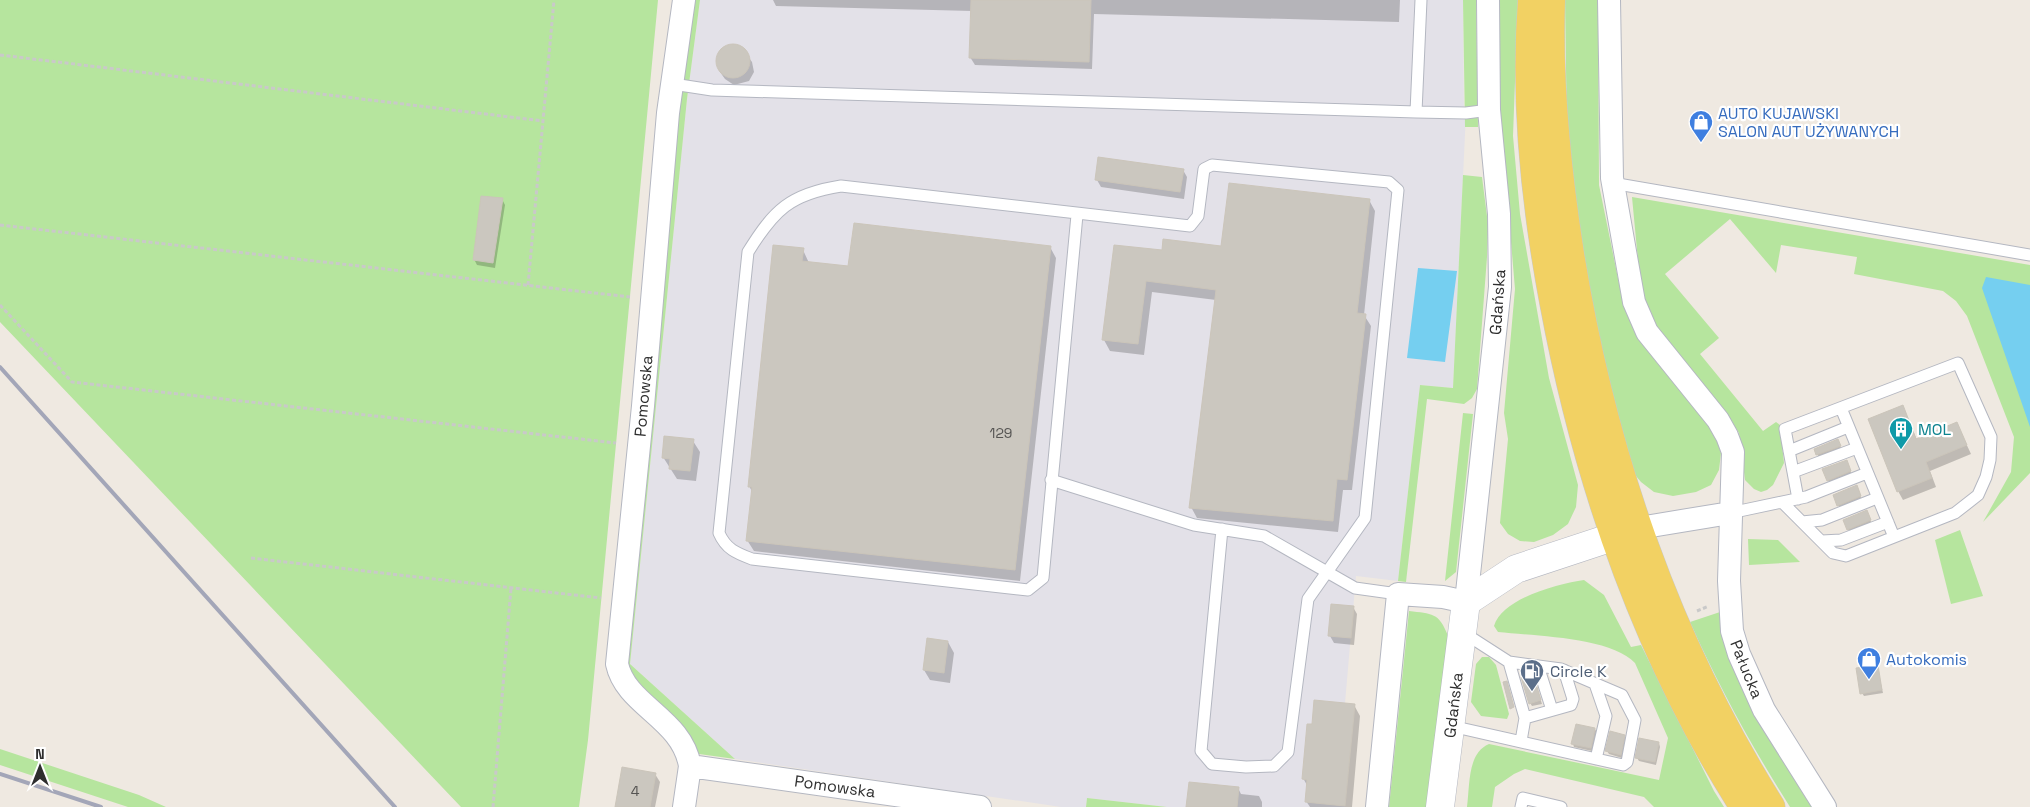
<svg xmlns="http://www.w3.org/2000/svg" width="2030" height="807" font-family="'Space Grotesk',sans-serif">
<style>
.industrial{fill:#e3e1e8}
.green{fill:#b6e59e}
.water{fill:#75cff0}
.shadow{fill:#0003}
.building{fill:#cbc7bf;stroke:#cbc5ba}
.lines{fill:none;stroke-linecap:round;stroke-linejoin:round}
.lane-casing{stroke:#b4b7c1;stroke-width:13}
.street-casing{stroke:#b4b7c1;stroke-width:24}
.secondary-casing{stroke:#b4b7c1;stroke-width:29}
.primary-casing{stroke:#c9c9c9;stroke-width:29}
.path{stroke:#c9c9c9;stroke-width:3;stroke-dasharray:4 2.5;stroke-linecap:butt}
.lane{stroke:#fff;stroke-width:11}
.street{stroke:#fff;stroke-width:22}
.secondary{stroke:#fff;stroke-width:28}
.primary{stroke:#f2d163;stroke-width:28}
.rail{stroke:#a3a6b8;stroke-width:4}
.labels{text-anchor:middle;stroke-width:4.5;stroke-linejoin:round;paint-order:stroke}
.number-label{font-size:14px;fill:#555452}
.shop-label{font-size:16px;fill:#366cbe;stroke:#fff;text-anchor:start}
.street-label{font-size:16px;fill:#2e2e2e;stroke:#fff}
.culture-label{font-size:16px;fill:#0d838f;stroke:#fff;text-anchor:start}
.service-label{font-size:16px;fill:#4e5e75;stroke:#fff;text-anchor:start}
</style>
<rect width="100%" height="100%" fill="#efe9e1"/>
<!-- industrial -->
<path class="industrial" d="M700 0H1463L1464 121 1466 113 1453 388 1420 385 1398 581 1356 576 1345 703 1355 704 1345 807H1167L1087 798 1086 807H1061L735 759 630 664 687 99Z"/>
<!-- green -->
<path class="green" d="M0 0H658L588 740 579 807H461L0 322Z
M691 0H700L687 99 630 664 735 759 699 754 693 744 625 671 680 68Z
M1463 0H1476L1478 127H1465Z
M1500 0H1518L1513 136 1520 214 1549 378 1578 485 1576 507 1568 524 1553 535 1534 542 1520 541 1508 534 1500 523 1508 439 1504 413 1515 289 1499 100Z
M1565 0H1598L1599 185 1622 298 1714 432 1721 453 1719 470 1711 485 1696 492 1673 496 1654 492 1641 482 1631 470 1610 397 1575 212 1567 136Z
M1463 175 1482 177 1488 224 1487 257 1477 389 1472 398 1464 404 1427 399 1406 582 1398 581 1420 385 1453 388Z
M1632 197 2030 265V473L1983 522 2011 472 2014 437 1967 316 1956 301 1943 291 1854 274 1857 257 1781 245 1776 273 1730 219 1665 274 1719 338 1700 354 1763 431 1776 422 1780 425 1784 463 1773 485 1767 490 1761 492 1754 489 1745 480 1739 433 1724 410 1658 329 1641 292Z
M1463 413 1473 414 1456 572 1445 581Z
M1960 530 1983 596 1951 604 1935 540Z
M1748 539 1778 540 1800 562 1749 565Z
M1584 580 1604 595 1631 647 1641 645 1714 791 1724 807H1654L1644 797 1525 769 1514 774 1495 787 1492 807H1467C1470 786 1467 753 1489 744L1659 780 1668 738 1635 663C1611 637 1534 636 1498 632L1494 626C1502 598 1558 584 1584 580Z
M1409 611C1432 614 1439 612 1448 636L1427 807H1389Z
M1720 612 1816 807H1790C1752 747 1719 687 1690 622Z
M1482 657H1489L1496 665 1509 714 1507 719 1481 716 1471 702 1476 664Z
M0 749 139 795 166 807H128L0 765Z
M1087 798 1167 807H1086Z"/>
<!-- water -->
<path class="water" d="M1418 268 1457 271 1445 362 1407 358Z
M1986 277 2030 285V427L1982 288Z"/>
<!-- shadow -->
<path class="shadow" d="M773 0H1400L1399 22 1094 14 1092 69 975 65 970 57 972 11 776 6Z
M730 45 741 47 752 62 754 72 749 81 734 85 725 79 720 72 717 61 721 51Z
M1183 170 1187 177 1184 199 1101 187 1097 180Z
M502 199 505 205 495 268 477 265 474 259Z
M1369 200 1375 211 1364 315 1371 326 1352 490H1343L1338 532 1197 518 1191 507 1216 300 1152 292 1144 355 1110 351 1104 340 1163 252 1222 247Z
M1050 247 1056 258 1020 581 754 551 747 540 753 493 749 486 803 250 809 263 849 268Z
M1903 407 1917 440 1957 424 1971 454 1930 471 1936 487 1903 500 1898 491Z
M693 441 700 452 696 481 677 479 663 457Z
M1839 444 1842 450 1819 458 1815 450Z
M1848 465 1852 475 1830 483 1828 480Z
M1858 490 1862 500 1840 508 1838 505Z
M1868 515 1872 524 1850 532 1848 529Z
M1353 607 1357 614 1354 645 1334 643 1330 636Z
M948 642 954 653 950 683 930 680 924 670Z
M1877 666 1883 693 1864 696 1862 693Z
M1534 679 1542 704 1532 706 1530 703Z
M1354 705 1360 716 1352 807H1310L1306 801 1308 787 1303 778 1313 726Z
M1595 729 1597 733 1592 751 1574 747 1573 744Z
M1623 735 1625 739 1622 758 1609 754 1607 751Z
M1659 743 1660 747 1656 765 1639 761 1637 758Z
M655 774 660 782 655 807H616Z
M1238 788 1241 794 1259 796 1262 802V807H1188Z"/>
<!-- building -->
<path class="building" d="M971 0H1091L1089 62 969 58Z
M716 61a17 17 0 1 1 34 0a17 17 0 1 1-34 0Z
M1098 157 1184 169 1180 192 1095 180Z
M1229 183 1370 199 1357 313 1366 314 1347 480 1337 479 1333 521 1189 508 1216 290 1146 281 1138 344 1102 340 1114 245 1162 250 1163 239 1221 246Z
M481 196 503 198 493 263 473 260Z
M854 223 1051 246 1015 570 746 541 752 487H748L773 245 804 248 802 261 848 266Z
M1903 405 1916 439 1957 422 1967 445 1926 462 1932 478 1897 492 1868 419Z
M664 436 694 439 690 471 669 469 670 459 662 458Z
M1838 439 1841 446 1816 455 1814 449Z
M1847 460 1851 471 1827 481 1822 469Z
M1857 485 1861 496 1837 506 1833 495Z
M1867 510 1871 520 1847 530 1843 520Z
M1331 604 1354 606 1351 638 1328 636Z
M927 638 948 641 944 673 923 670Z
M1878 665 1882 690 1860 694 1856 668Z
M1533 674 1541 700 1529 704 1521 677Z
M1507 681 1514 707 1510 709 1503 682Z
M1314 700 1355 704 1345 806 1305 802 1307 780 1302 779 1307 724H1312Z
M1576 724 1595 728 1591 748 1571 744Z
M1610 731 1625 735 1621 755 1605 751Z
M1639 738 1659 742 1655 762 1635 758Z
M622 767 656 773 650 807H615Z
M1189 782 1239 787 1237 807H1186Z"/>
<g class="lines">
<!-- lane casing -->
<g class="lane-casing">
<path id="lane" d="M673 84 712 90 1416 112 1466 113 1489 110
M1416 112 1421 0
M1612 183 2030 255
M1077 215 1043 578 1028 590 752 559C736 553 726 549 719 533L748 252C774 210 790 194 841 186L1190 226 1198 216 1204 169 1212 165 1389 182 1398 190 1365 518 1308 599 1288 752 1274 766 1246 767 1212 764 1201 751 1222 529
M1841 408 1894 537
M1789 451 1848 427
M1793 472 1857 448
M1051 480 1194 525 1264 536 1355 588 1398 594
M1782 502 1833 553 1846 556 1955 513 1978 495 1986 477 1990 460 1991 437 1958 363 1785 429 1798 499
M1730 513 1806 497 1867 473
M1802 522 1822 520 1877 498
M1822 541 1841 540 1888 522
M1464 633 1509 662 1525 718 1521 741
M1538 666 1552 710
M1595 684 1606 716 1596 759
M1525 718 1571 705 1573 699 1564 670
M1451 726 1623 765 1627 762 1635 720 1622 695 1561 669 1509 662
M1521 807 1523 798 1561 807"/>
</g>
<!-- street casing -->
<g class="street-casing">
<path id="street" d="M684 0 668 113 643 406 617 664C626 706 682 718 690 766
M1609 0 1612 178 1634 302 1647 332 1718 420 1727 436 1733 452 1729 581 1732 631 1739 654 1764 710 1825 807
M1639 528 1730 513
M684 807 690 766 980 807
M1377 807 1398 594 1443 597 1466 602 1500 287 1499 214 1489 110 1488 0"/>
</g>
<!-- secondary casing -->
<g class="secondary-casing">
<path id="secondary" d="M1440 807 1466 602 1516 569 1637 529"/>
</g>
<!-- primary casing -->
<g class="primary-casing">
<path id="primary" d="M1532 0C1524 103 1535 204 1554 304 1587 481 1647 655 1744 807
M1551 0C1548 85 1557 171 1570 254 1602 451 1665 638 1771 807"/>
</g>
<!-- path -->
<path class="path" d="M0 55 543 121
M0 225 630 297
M528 285 554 0
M0 305 72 382 616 443
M251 558 601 598
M1697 611 1709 606
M493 807 511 588"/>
<!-- lane -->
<use href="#lane" class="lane"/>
<!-- street -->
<use href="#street" class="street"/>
<!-- secondary -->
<use href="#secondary" class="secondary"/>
<!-- primary -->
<use href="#primary" class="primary"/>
<!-- rail -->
<path class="rail" d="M0 367 395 807
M0 774 101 807"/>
</g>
<!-- icons -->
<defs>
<g id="shop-pin" transform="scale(1.25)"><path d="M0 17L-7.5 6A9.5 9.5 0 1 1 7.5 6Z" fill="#3f7fe0" stroke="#fff"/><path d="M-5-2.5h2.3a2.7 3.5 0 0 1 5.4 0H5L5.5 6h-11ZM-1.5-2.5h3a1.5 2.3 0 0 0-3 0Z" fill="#fff"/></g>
<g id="building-pin" transform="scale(1.25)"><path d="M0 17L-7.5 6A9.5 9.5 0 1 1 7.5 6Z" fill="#0f9aa8" stroke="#fff"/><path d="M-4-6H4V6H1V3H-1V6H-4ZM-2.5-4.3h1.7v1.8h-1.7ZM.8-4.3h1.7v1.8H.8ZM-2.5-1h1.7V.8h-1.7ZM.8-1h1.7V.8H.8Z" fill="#fff"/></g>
<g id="fuel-pin" transform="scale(1.25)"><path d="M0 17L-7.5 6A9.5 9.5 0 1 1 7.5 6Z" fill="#5c6f8a" stroke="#fff"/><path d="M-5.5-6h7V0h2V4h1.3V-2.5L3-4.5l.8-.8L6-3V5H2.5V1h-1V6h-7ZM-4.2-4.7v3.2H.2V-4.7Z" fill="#fff"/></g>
</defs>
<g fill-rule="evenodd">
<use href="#shop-pin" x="1701" y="122"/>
<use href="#building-pin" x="1901" y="429"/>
<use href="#shop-pin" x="1869" y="659"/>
<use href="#fuel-pin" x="1532" y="671"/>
</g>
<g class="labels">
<!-- number labels -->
<g class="number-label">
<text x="1001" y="438">129</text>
<text x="635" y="796">4</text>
</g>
<!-- shop labels -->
<g class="shop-label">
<text x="1718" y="119">AUTO KUJAWSKI<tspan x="1718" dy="18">SALON AUT UŻYWANYCH</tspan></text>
<text x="1886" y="665">Autokomis</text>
</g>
<!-- street labels -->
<g class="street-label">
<text transform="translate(1497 302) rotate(-86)" y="6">Gdańska</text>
<text transform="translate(643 396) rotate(-85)" y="6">Pomowska</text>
<text transform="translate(1747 669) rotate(68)" y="6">Pałucka</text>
<text transform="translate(1453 705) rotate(-83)" y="6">Gdańska</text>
<text transform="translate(835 786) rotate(8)" y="6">Pomowska</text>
</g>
<!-- culture labels -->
<g class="culture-label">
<text x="1918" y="435">MOL</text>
</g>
<!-- service labels -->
<g class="service-label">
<text x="1550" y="677">Circle K</text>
</g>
</g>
<!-- north arrow -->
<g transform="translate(40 767)" stroke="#ffffff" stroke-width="4" paint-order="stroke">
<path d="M0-4L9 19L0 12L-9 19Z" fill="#2e2e2e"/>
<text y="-8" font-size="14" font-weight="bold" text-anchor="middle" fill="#2e2e2e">N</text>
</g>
</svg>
